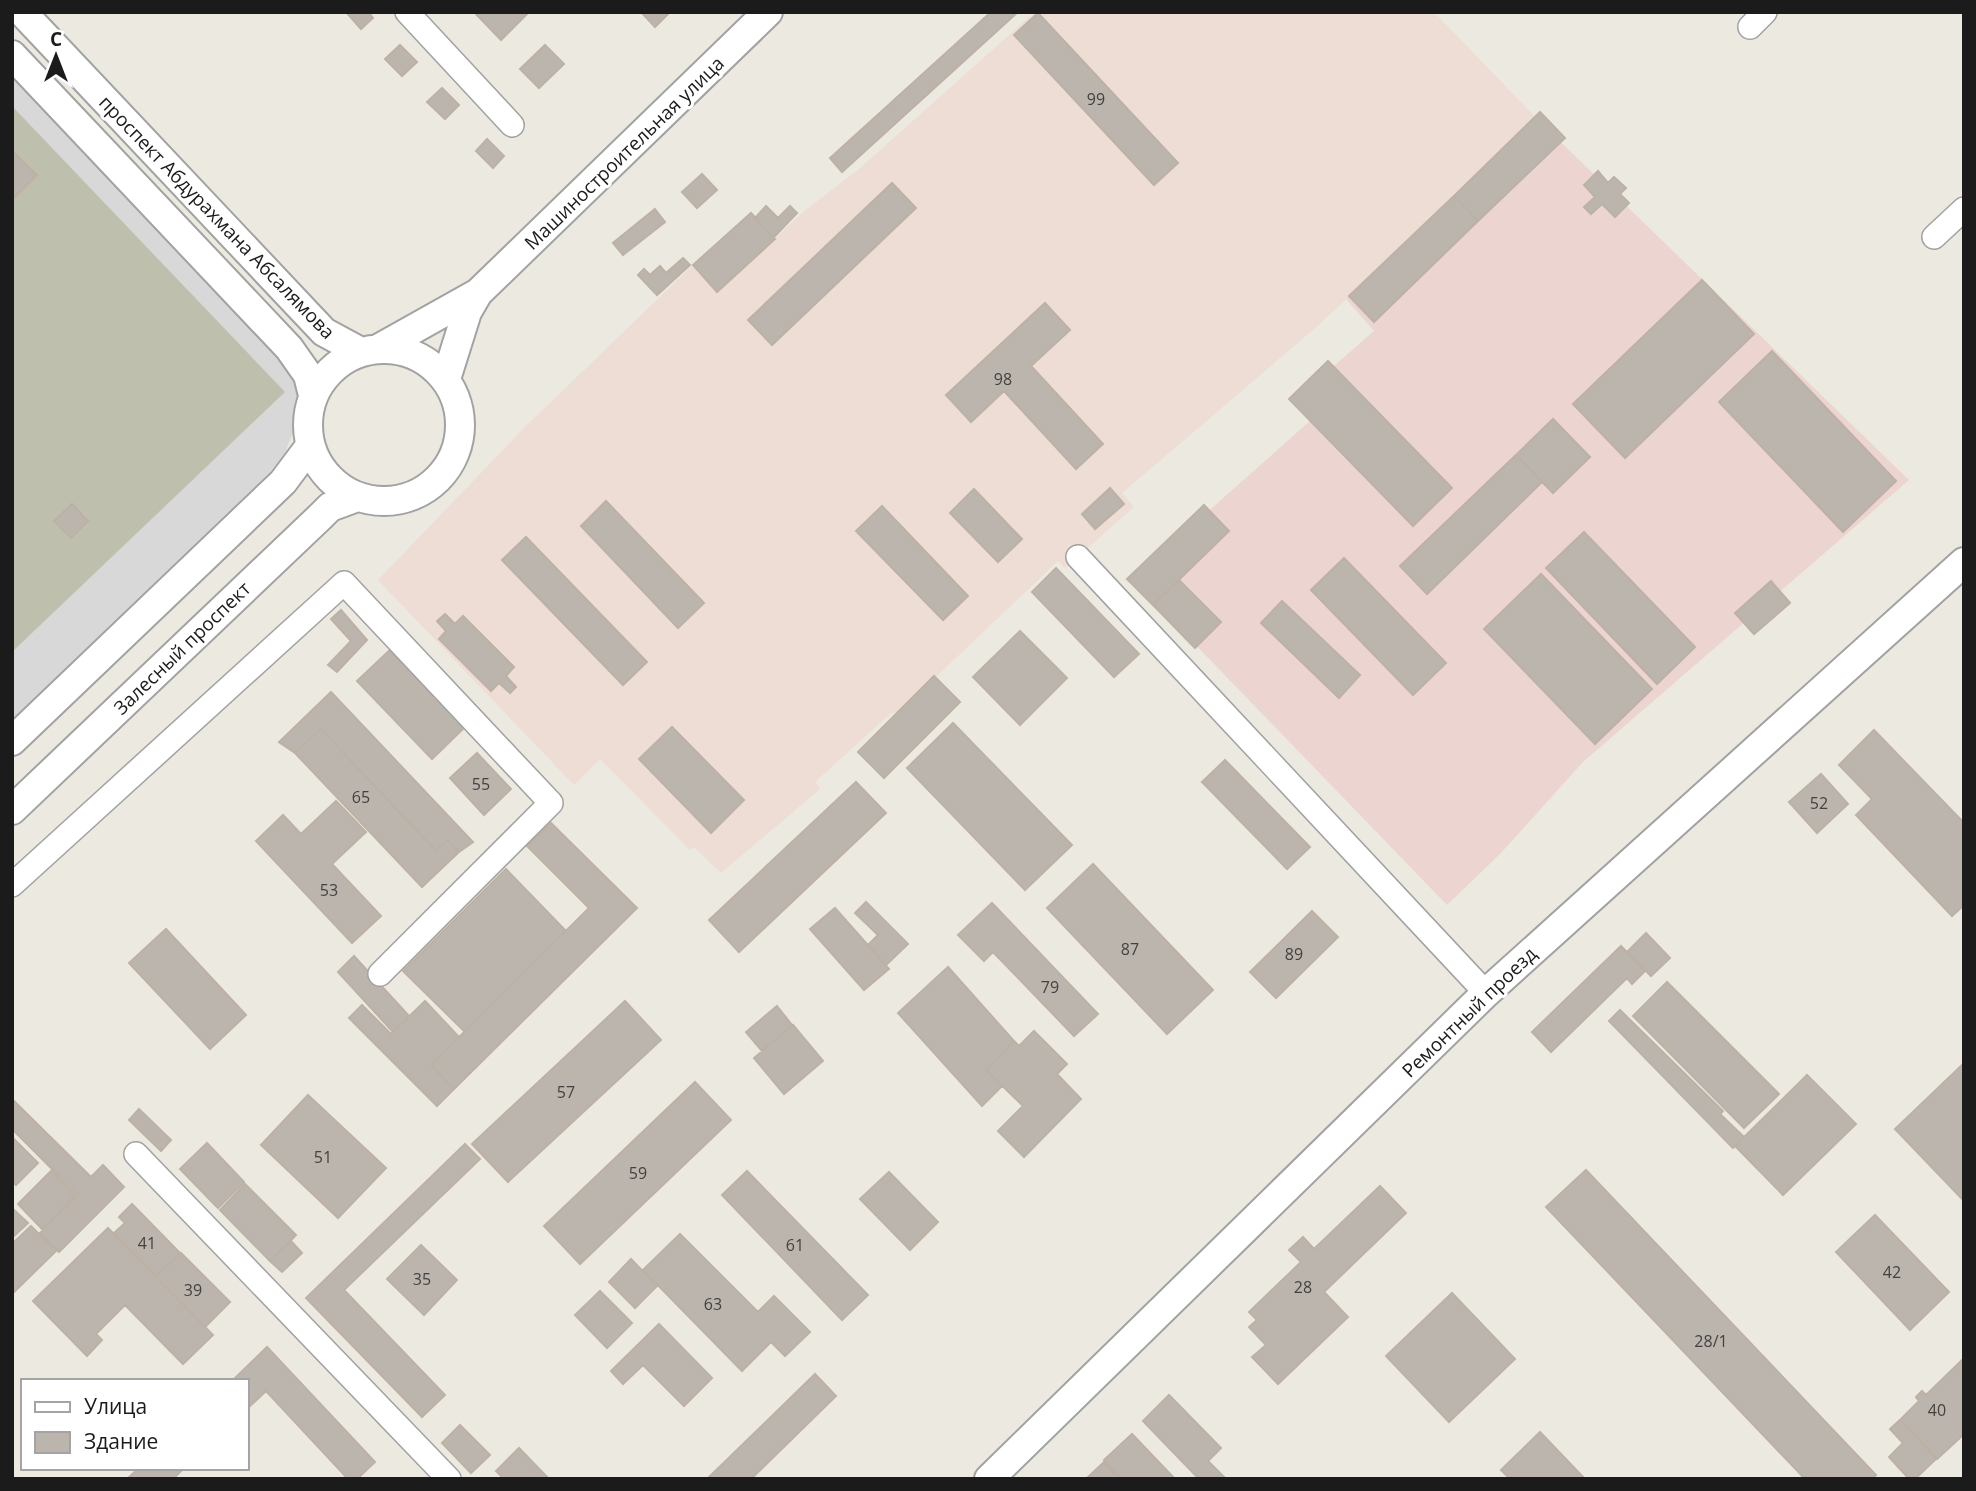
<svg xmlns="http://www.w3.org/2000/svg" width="1976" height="1491" font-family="'Open Sans',sans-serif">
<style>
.residential{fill:#d9d8d8}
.commercial{fill:#ecd4d0}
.military{fill:#edddd4}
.construction{fill:#bebfad}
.building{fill:#bcb5ae;stroke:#bcb1a4;stroke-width:2}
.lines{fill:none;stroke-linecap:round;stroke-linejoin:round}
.minor-casing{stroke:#a2a2a2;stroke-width:26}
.tertiary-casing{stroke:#a2a2a2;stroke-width:32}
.minor{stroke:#fff;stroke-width:23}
.tertiary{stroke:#fff;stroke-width:28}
.labels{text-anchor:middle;stroke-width:6;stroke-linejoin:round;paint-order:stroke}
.number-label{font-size:16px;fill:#434240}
.street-label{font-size:19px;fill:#1b1b1b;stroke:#fff}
</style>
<rect width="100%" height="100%" fill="#ece9e1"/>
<!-- residential -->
<path class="residential" d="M12 58 282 335 301 396 292 435 285 453 270 472 12 719Z"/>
<!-- commercial -->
<path class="commercial" d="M1539 121 1909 480 1583 762 1500 854 1447 905 1132 579 1311 420 1294 401 1374 331 1346 299Z"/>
<!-- military -->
<path class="military" d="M1035 12H1434L1539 121 1314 329 1122 493 1134 507 1065 568 1058 561 899 712 891 713 815 782 820 789 721 873 694 847 690 850 600 759 574 785 378 580 526 426 692 266 717 293 803 212 859 169Z"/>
<!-- construction -->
<path class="construction" d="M12 106 285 392 12 652Z"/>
<!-- building -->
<path class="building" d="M346 12H368L373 18 361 29Z
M474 12H527L528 13 501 40Z
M641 12H670L655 27Z
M991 12H1018L842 172 830 158Z
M1038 13 1178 163 1154 185 1014 35Z
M400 45 417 62 402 76 385 59Z
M545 45 564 64 539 88 520 69Z
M442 88 459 105 445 119 427 102Z
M1540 112 1565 138 1478 221 1454 196Z
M487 139 504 156 493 168 476 151Z
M12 151 37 175 12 200Z
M1598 171 1608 183 1614 177 1626 188 1620 194 1629 203 1615 217 1602 204 1591 214 1584 207 1595 197 1584 185Z
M702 174 717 190 697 208 682 192Z
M892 183 916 208 772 345 748 320Z
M1454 196 1478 221 1374 322 1349 296Z
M766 206 778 218 790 206 797 213 774 237 755 218Z
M655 209 665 222 623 255 613 243Z
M751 213 775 239 717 292 693 265Z
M683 258 690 265 657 295 638 275 644 269 650 275 660 266 666 273Z
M1702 280 1754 334 1625 458 1573 404Z
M1045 303 1070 330 1031 366 1103 444 1076 469 1004 391 971 422 946 395Z
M1772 351 1896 481 1843 532 1719 402Z
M1328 361 1452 488 1413 526 1289 399Z
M1553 419 1590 457 1553 493 1516 455Z
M1516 455 1542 482 1427 594 1400 566Z
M1110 488 1124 504 1095 529 1082 514Z
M974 489 1022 539 998 562 950 513Z
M606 501 704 603 678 628 581 526Z
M72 504 88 521 71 538 54 521Z
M1204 505 1229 531 1153 605 1127 579Z
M882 506 968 596 943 620 856 531Z
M1584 532 1695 647 1657 684 1546 568Z
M526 537 647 662 623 685 502 560Z
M1344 558 1446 663 1413 695 1311 590Z
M1056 568 1139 654 1114 677 1032 592Z
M1541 574 1652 689 1595 744 1484 629Z
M1179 580 1221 622 1195 648 1153 605Z
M1771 581 1790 603 1754 634 1735 613Z
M1282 601 1360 675 1339 698 1261 623Z
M341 610 367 640 337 672 328 665 351 641 331 619Z
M445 614 455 624 463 616 514 667 506 676 516 687 510 693 499 683 491 691 439 639 446 631 437 621Z
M1020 631 1067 678 1020 725 973 677Z
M392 648 466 726 432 759 357 681Z
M934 676 960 702 884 778 858 752Z
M331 692 473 842 459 852 447 840 436 851 321 729 295 753 279 742Z
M953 723 1072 845 1025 890 907 768Z
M672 727 744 800 711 833 639 759Z
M321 729 436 851 447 840 459 852 422 887 295 753Z
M1874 730 1964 823V905L1952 916 1856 815 1872 799 1839 765Z
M477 753 511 789 484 815 450 778Z
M1225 760 1310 847 1287 869 1202 782Z
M1821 774 1848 804 1817 833 1789 802Z
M856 782 886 813 739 952 709 920Z
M336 801 366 832 332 864 381 916 352 943 256 841 283 815 301 834Z
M551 823 637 908 454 1089 431 1065 589 908 527 846Z
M1093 864 1213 990 1167 1034 1047 908Z
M506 869 566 931 464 1031 403 971Z
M866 902 908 944 886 965 868 945 878 935 855 913Z
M992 903 1098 1014 1074 1036 993 952 984 961 958 935Z
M835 908 889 969 864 990 810 929Z
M1312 911 1338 937 1276 998 1250 972Z
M166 929 246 1015 210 1049 129 963Z
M1646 933 1670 958 1651 976 1627 952Z
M1621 946 1645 971 1632 984 1627 978 1551 1052 1532 1032Z
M354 956 409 1016 393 1032 338 972Z
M948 967 1014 1041 986 1070 1002 1086 982 1106 898 1013Z
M1667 982 1779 1094 1744 1128 1633 1016Z
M425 1001 459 1037 431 1065 454 1089 437 1106 349 1018 362 1005 391 1034Z
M625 1001 661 1040 508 1182 472 1144Z
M777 1006 792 1025 762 1051 746 1032Z
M1620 1010 1723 1111 1720 1114 1744 1137 1733 1148 1609 1021Z
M793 1025 823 1061 784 1094 754 1058Z
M1034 1031 1067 1064 1057 1074 1081 1099 1024 1157 998 1131 1023 1106 986 1070 1014 1041 1019 1046Z
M1964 1063V1201L1895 1129Z
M1807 1075 1856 1124 1783 1195 1735 1146Z
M695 1082 731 1120 580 1264 544 1226Z
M308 1095 386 1168 338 1218 261 1145Z
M12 1099 91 1177 103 1165 124 1187 59 1252 40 1233 78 1195 12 1129Z
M139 1109 171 1140 161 1151 129 1120Z
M12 1137 38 1163 16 1185 12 1181Z
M207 1143 244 1182 218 1208 180 1169Z
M465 1144 480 1159 344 1290 445 1395 422 1417 306 1298Z
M1586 1170 1876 1475 1872 1479H1805L1546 1207Z
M51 1171 75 1195 42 1229 18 1204Z
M747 1171 868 1295 842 1320 722 1195Z
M889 1172 938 1222 910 1250 860 1199Z
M245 1184 296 1235 270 1261 220 1210Z
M1380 1186 1406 1213 1324 1292 1348 1317 1278 1384 1252 1357 1266 1345 1249 1327 1257 1320 1249 1312 1301 1262 1289 1250 1303 1237 1314 1249Z
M132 1204 180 1253 156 1276 114 1233 125 1223 119 1217Z
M12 1208 28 1223 12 1238Z
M1875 1215 1949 1292 1910 1330 1836 1252Z
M31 1226 56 1251 12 1294V1244Z
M108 1228 213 1335 183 1364 125 1305 96 1334 102 1340 87 1356 33 1301Z
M680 1234 758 1312 774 1296 810 1332 785 1356 771 1342 742 1371 643 1270Z
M291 1241 302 1253 282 1272 270 1261Z
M421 1245 457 1280 424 1315 387 1279Z
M181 1253 230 1302 205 1327 156 1277Z
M631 1259 657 1286 635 1308 609 1282Z
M600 1291 632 1323 607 1348 575 1315Z
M1452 1293 1515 1359 1449 1422 1386 1356Z
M659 1324 712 1378 684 1406 643 1365 623 1384 611 1371Z
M267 1347 375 1462 357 1479H348L266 1391 247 1409V1381H232Z
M1964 1358V1434L1937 1459 1900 1420 1919 1401 1916 1397 1922 1391 1926 1395Z
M815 1374 836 1396 751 1479H707Z
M1169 1395 1221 1448 1208 1461 1226 1479H1199L1143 1421Z
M1900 1420 1937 1458 1915 1479H1909L1889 1457 1903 1443 1890 1429Z
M460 1425 490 1455 471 1473 442 1443Z
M1540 1432 1585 1479H1510L1501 1470Z
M1132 1434 1175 1479H1121L1104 1460Z
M519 1448 549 1479H504L496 1471Z
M1104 1462 1118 1479H1086Z
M139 1468H184L173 1479H127Z"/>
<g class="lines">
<!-- minor casing -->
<g class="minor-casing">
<path id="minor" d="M407 12 512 125
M1750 27 1765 12
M1934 237 1964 209
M1078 557 1486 993
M12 885 344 583 551 803 380 974
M136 1154 449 1479"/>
</g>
<!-- tertiary casing -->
<g class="tertiary-casing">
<path id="tertiary" d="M22 12 324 332 361 352
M12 55 289 348 308 375 313 395
M308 425a76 76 0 1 1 152 0a76 76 0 1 1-152 0Z
M378 349 478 293 768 12
M446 379 467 312 478 293
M12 741 283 482 310 446
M12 810 321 516 330 507 357 497
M989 1479 1486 993 1964 562"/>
</g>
<!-- minor -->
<use href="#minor" class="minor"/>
<!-- tertiary -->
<use href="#tertiary" class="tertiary"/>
</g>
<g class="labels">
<!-- number labels -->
<g class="number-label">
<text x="1096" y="105">99</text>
<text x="1003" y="385">98</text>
<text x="481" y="790">55</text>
<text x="361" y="803">65</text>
<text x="1819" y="809">52</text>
<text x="329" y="896">53</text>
<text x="1130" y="955">87</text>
<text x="1294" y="960">89</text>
<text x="1050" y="993">79</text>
<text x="566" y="1098">57</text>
<text x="323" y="1163">51</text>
<text x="638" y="1179">59</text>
<text x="147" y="1249">41</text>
<text x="795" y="1251">61</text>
<text x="1892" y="1278">42</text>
<text x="422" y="1285">35</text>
<text x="1303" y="1293">28</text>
<text x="193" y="1296">39</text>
<text x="713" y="1310">63</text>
<text x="1711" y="1347">28/1</text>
<text x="1937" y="1416">40</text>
</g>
<!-- street labels -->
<g class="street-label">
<text transform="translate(624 153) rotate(-44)" y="7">Машиностроительная улица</text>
<text transform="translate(217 217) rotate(46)" y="7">проспект Абдурахмана Абсалямова</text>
<text transform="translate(182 648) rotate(-44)" y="7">Залесный проспект</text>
<text transform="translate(1469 1012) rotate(-44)" y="7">Ремонтный проезд</text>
</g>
</g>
<!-- border -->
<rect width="1976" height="1491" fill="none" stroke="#1b1b1b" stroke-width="28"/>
<!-- legend -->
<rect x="21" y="1379" width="228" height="91" fill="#ffffff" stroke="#a4a4a4" stroke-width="2"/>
<rect x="35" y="1402" width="35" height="10" fill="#ffffff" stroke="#a4a4a4" stroke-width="2"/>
<text x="84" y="1414" font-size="21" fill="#1b1b1b">Улица</text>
<rect x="35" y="1432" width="35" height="21" fill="#bcb5ae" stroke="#a4a4a4" stroke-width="2"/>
<text x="84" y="1449" font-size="21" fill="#1b1b1b">Здание</text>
<!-- north arrow -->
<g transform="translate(56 56)" stroke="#ffffff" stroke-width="5" paint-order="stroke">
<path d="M0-5L12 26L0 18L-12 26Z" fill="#1b1b1b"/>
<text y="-10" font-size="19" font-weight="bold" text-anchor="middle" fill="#1b1b1b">С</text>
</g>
</svg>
